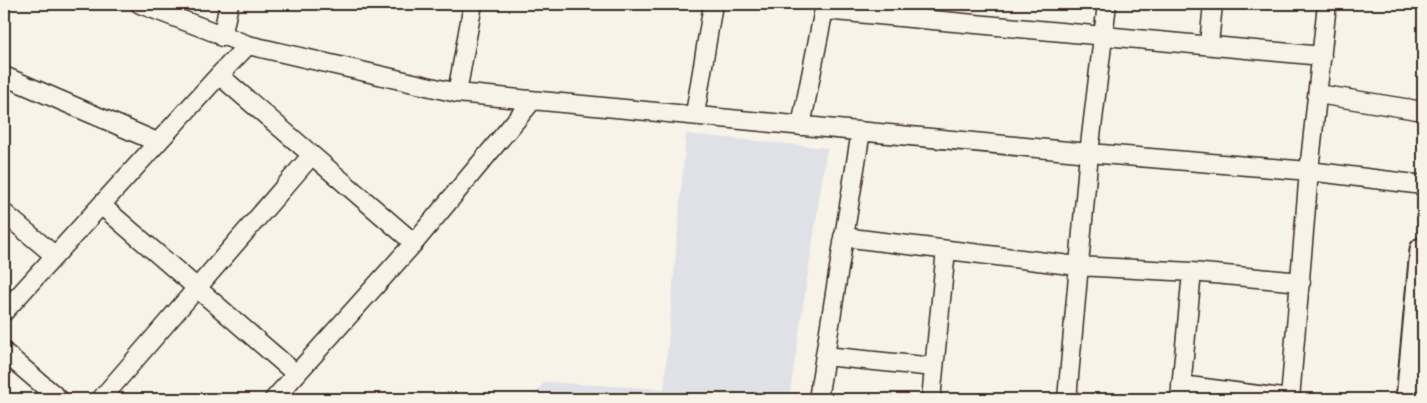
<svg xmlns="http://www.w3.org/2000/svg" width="1427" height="403" font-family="Pangolin,sans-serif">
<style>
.built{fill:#e0e1e7}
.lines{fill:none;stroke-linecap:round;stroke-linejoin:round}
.street-casing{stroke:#3b2a1e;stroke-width:21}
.secondary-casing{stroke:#3b2a1e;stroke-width:29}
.street{stroke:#f7f3e8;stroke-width:18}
.secondary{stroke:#f7f3e8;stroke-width:25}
</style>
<rect width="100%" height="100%" fill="#f7f3e8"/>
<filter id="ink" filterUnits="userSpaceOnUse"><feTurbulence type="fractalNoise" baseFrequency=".02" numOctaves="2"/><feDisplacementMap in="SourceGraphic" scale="10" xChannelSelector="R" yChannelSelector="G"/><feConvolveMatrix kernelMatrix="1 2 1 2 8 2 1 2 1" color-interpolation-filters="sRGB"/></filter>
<g filter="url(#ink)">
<!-- built -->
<path class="built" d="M686 134 827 148 789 399H530L545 382 664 389Z"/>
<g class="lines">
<!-- street casing -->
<g class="street-casing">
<path id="street" d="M140 4 248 45 457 93 1089 153 1309 171 1423 185
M824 10 1322 56
M222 37 229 4
M1209 44 1213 4
M219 75 414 243
M4 76 157 142
M457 93 473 4
M1318 94 1423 111
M695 114 713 4
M801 126 825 4
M101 205 295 373
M4 213 54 255
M843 237 1078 266 1192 272 1301 282
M4 312 219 75 248 45
M4 352 59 399
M825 356 934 367
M1181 385 1290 399
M101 399 311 156
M274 399 414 243 532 101
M818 399 861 131
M931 399 946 250
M1067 399 1089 153 1107 4
M1180 399 1192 272
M1290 399 1309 171 1327 4"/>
</g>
<!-- secondary casing -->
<g class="secondary-casing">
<path id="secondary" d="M1409 399 1423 250"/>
</g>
<!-- street -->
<use href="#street" class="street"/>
<!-- secondary -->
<use href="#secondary" class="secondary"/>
</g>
</g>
<!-- margin -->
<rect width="1427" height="403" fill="none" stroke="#f7f3e8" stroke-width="20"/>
<rect x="10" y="10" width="1407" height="383" fill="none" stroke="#3b2a1e" stroke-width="2" filter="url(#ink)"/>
</svg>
